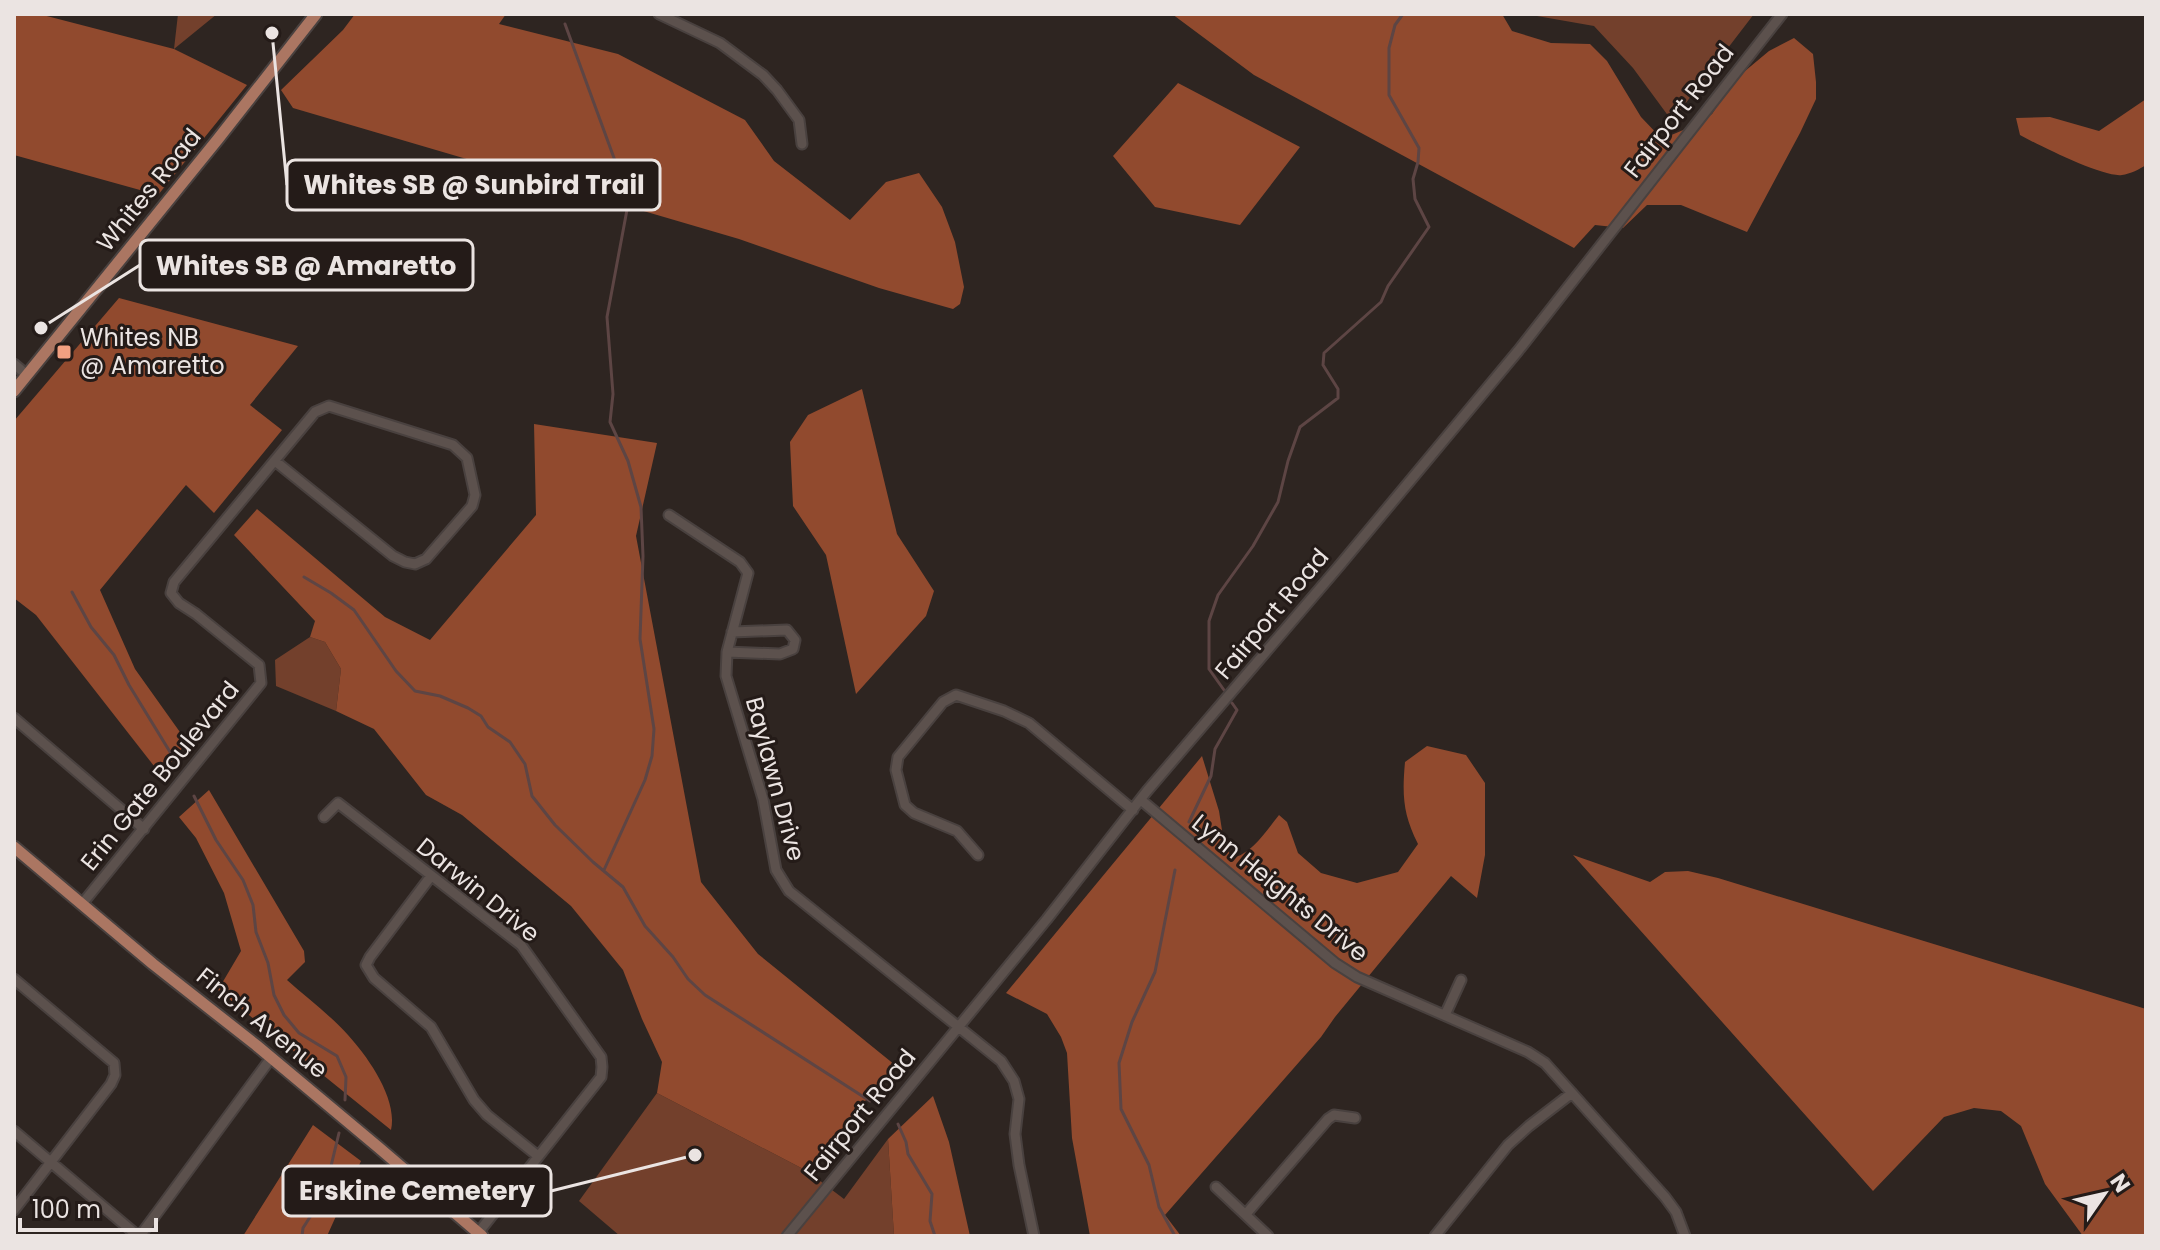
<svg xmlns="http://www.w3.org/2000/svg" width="2160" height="1250" font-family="Poppins,sans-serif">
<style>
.green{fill:#73402c}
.forest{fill:#914a2e}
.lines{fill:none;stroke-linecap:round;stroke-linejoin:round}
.stream{stroke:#5d4544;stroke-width:3}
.minor-casing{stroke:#49413f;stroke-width:13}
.major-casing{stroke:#49413f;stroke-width:15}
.minor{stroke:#5c514d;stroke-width:9}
.major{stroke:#ab7662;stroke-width:11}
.poi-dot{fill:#f2a081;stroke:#241b18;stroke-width:3}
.labels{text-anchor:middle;stroke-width:6;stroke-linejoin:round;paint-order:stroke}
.street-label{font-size:24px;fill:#ebe4e2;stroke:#241b18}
.poi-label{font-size:24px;fill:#ebe4e2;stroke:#241b18;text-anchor:start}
.leader{fill:none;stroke:#ebe4e2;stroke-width:3}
.callout-dot{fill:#ebe4e2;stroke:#241b18;stroke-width:3}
.callout{fill:#241b18;stroke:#ebe4e2;stroke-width:3}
.callout-label{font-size:26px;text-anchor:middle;font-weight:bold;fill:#ebe4e2}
</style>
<rect width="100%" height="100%" fill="#2e2521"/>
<!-- green -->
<path class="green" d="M178 14H217L174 49Z
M1537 14H1754L1672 121 1633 68 1594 26 1537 16Z
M310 637 325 642 341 669 336 711 276 686 275 660Z
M657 1093 807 1171 844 1199 888 1139 894 1236H620L579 1201Z"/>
<!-- forest -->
<path class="forest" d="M14 14H39L174 49 247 85 158 195 14 155Z
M355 14H506L499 24 618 54 745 120 774 161 850 220 886 182 919 173 942 207 955 242 964 287 960 304 953 309 879 288 739 239 293 108 281 90 343 30Z
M1172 14H1502L1512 31 1551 43 1590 44 1607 61 1641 117 1662 139 1695 125 1712 114 1733 81 1769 51 1794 38 1813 54 1816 82V99L1800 133 1747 232 1681 205H1647L1623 228 1595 225 1574 248 1254 75Z
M1178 83 1300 147 1240 225 1155 207 1113 156Z
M2146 99V165C2140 169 2130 174 2122 175 2104 178 2038 145 2020 135L2016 118 2050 117 2099 131Z
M119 298 298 346 250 405 282 430 214 513 186 485 100 590 135 669 187 742 161 775 36 615 14 598V421Z
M862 389 897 534 934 591 926 616 856 694 826 555 793 506 790 442 808 415Z
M534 424 657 443 636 536 701 882 758 954 895 1065 807 1171 657 1093 662 1062 642 1019 623 970 571 906 462 815 426 795 374 729 336 711 341 669 325 642 310 637 315 621 234 535 257 509 385 617 430 640 536 515Z
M1427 746 1466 755 1485 783V855L1477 898 1451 876 1335 1017 1321 1037 1165 1215 1181 1236H1090L1072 1138 1067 1053 1061 1037 1047 1014 1006 993 1202 756 1219 811 1224 843 1232 858C1251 855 1267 830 1279 815L1287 822 1298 853 1321 873 1357 883 1398 872 1418 844C1403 814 1402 796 1405 762Z
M209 790 304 951 305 962 287 980C307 998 330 1015 348 1035 368 1057 398 1099 391 1130L218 990 241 951 224 893 196 838 179 817Z
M1573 855 1650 882 1665 872 1688 871 1718 878 2146 1009V1236H2083L2045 1184 2021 1126 2001 1111 1974 1108 1944 1117 1873 1191Z
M933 1096 949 1142 970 1236H894L888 1139Z
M313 1125 361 1161 327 1236H243Z"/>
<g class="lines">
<!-- stream -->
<path class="stream" d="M565 24 629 199 607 317 613 394 610 422 628 461 641 507 643 556 640 639 654 729 652 756 645 780 604 870
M304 577 331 593 354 610 396 671 415 691 440 696 468 708 481 716 488 727 510 742 525 764 532 796 555 825 593 862 623 887 645 926 673 957 688 979 705 995 870 1101
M72 592 91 627 114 655 129 685 178 765
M1224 690 1209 669V621L1218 595 1253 546 1278 502 1288 461 1300 427 1338 398V389L1323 365 1324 353 1381 302 1388 286 1429 227 1415 199 1413 179 1418 162 1419 148 1389 95V48L1395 25 1403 14
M194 796 216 840 243 880 253 905 256 932 268 963 274 995 284 1015 299 1033 337 1056 346 1077 345 1100
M1189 822 1211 776 1215 749 1237 710 1232 703
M898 1124 906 1142 908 1154 932 1194 930 1221 935 1236
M302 1236 303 1228 324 1195 339 1133
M1175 1236 1159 1207 1149 1165 1121 1109 1119 1063 1132 1022 1155 972 1175 870"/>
<!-- minor casing -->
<g class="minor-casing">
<path id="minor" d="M659 14 720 43 763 75 777 90 799 120 802 144
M14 364 27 375
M669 515 740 562 748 573 727 652 726 676 763 799 776 870 789 891 1001 1061 1014 1081 1019 1099 1015 1134 1019 1165 1034 1236
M727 652 780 654 793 649 795 640 787 630 732 632
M14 718 144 829
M1141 800 1335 963 1357 977 1528 1052 1545 1063 1665 1197 1676 1212 1685 1236
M324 817 338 803 521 945 601 1057 602 1067 601 1077 478 1233
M978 855 957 831 914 813 905 805 896 770 898 757 943 702 956 695 1004 711 1029 723 1133 810
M431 876 370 957 366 965 374 978 431 1027 474 1100 487 1115 538 1156
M82 904 261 683 259 665 196 614 179 603 171 593 174 582 315 412 329 406 453 445 467 458 475 495 472 506 426 559 415 564 405 562 393 556 275 461
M14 979 114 1063 115 1075 111 1084 14 1210
M1445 1015 1461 980
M14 1131 138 1236
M1216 1187 1268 1236
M1246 1214 1328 1119 1334 1115 1355 1118
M140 1236 271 1058
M787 1236 1047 919 1147 791 1340 565 1518 351 1782 14
M1435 1236 1508 1145 1529 1126 1572 1093"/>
</g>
<!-- major casing -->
<g class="major-casing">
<path id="major" d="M14 391 218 139 316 14
M14 847 153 964 256 1045 378 1147 482 1236"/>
</g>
<!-- minor -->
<use href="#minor" class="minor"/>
<!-- major -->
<use href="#major" class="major"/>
</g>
<!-- markers -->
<rect class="poi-dot" x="56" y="344" width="16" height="16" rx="4"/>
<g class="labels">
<!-- street labels -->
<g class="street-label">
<text transform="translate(1679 111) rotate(-52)" y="8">Fairport Road</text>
<text transform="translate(149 190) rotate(-51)" y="8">Whites Road</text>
<text transform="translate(1272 614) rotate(-50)" y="8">Fairport Road</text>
<text transform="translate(160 776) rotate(-51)" y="8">Erin Gate Boulevard</text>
<text transform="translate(775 779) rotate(75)" y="8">Baylawn Drive</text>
<text transform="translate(1280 888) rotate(39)" y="8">Lynn Heights Drive</text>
<text transform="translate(478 890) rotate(39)" y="8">Darwin Drive</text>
<text transform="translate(262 1023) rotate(39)" y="8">Finch Avenue</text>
<text transform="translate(860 1115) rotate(-51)" y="8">Fairport Road</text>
</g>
<!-- poi labels -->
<g class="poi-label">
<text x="80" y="346">Whites NB<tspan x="80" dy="28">@ Amaretto</tspan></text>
</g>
</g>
<!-- callouts -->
<path class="leader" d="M272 33L287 185M41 328L140 265M695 1155L551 1191"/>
<g class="callout-dot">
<circle cx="272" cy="33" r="8"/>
<circle cx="41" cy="328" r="8"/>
<circle cx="695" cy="1155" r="8"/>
</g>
<g class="callout">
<rect x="287" y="160" width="373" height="50" rx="8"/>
<rect x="140" y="240" width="333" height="50" rx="8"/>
<rect x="283" y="1166" width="268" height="50" rx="8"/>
</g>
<g class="callout-label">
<text x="474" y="194">Whites SB @ Sunbird Trail</text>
<text x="306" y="275">Whites SB @ Amaretto</text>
<text x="417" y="1200">Erskine Cemetery</text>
</g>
<!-- border -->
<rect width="2160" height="1250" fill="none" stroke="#ebe4e2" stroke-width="32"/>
<!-- north arrow -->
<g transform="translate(2104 1194) rotate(56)" stroke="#241b18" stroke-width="6" paint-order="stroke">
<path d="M0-6L14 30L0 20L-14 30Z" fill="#ebe4e2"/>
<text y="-12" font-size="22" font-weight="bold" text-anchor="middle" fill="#ebe4e2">N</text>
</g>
<!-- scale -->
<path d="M20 1218v12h136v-12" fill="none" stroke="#ebe4e2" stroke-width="4"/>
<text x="32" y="1218" font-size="24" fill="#ebe4e2" stroke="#241b18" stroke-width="6" paint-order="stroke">100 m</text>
</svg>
